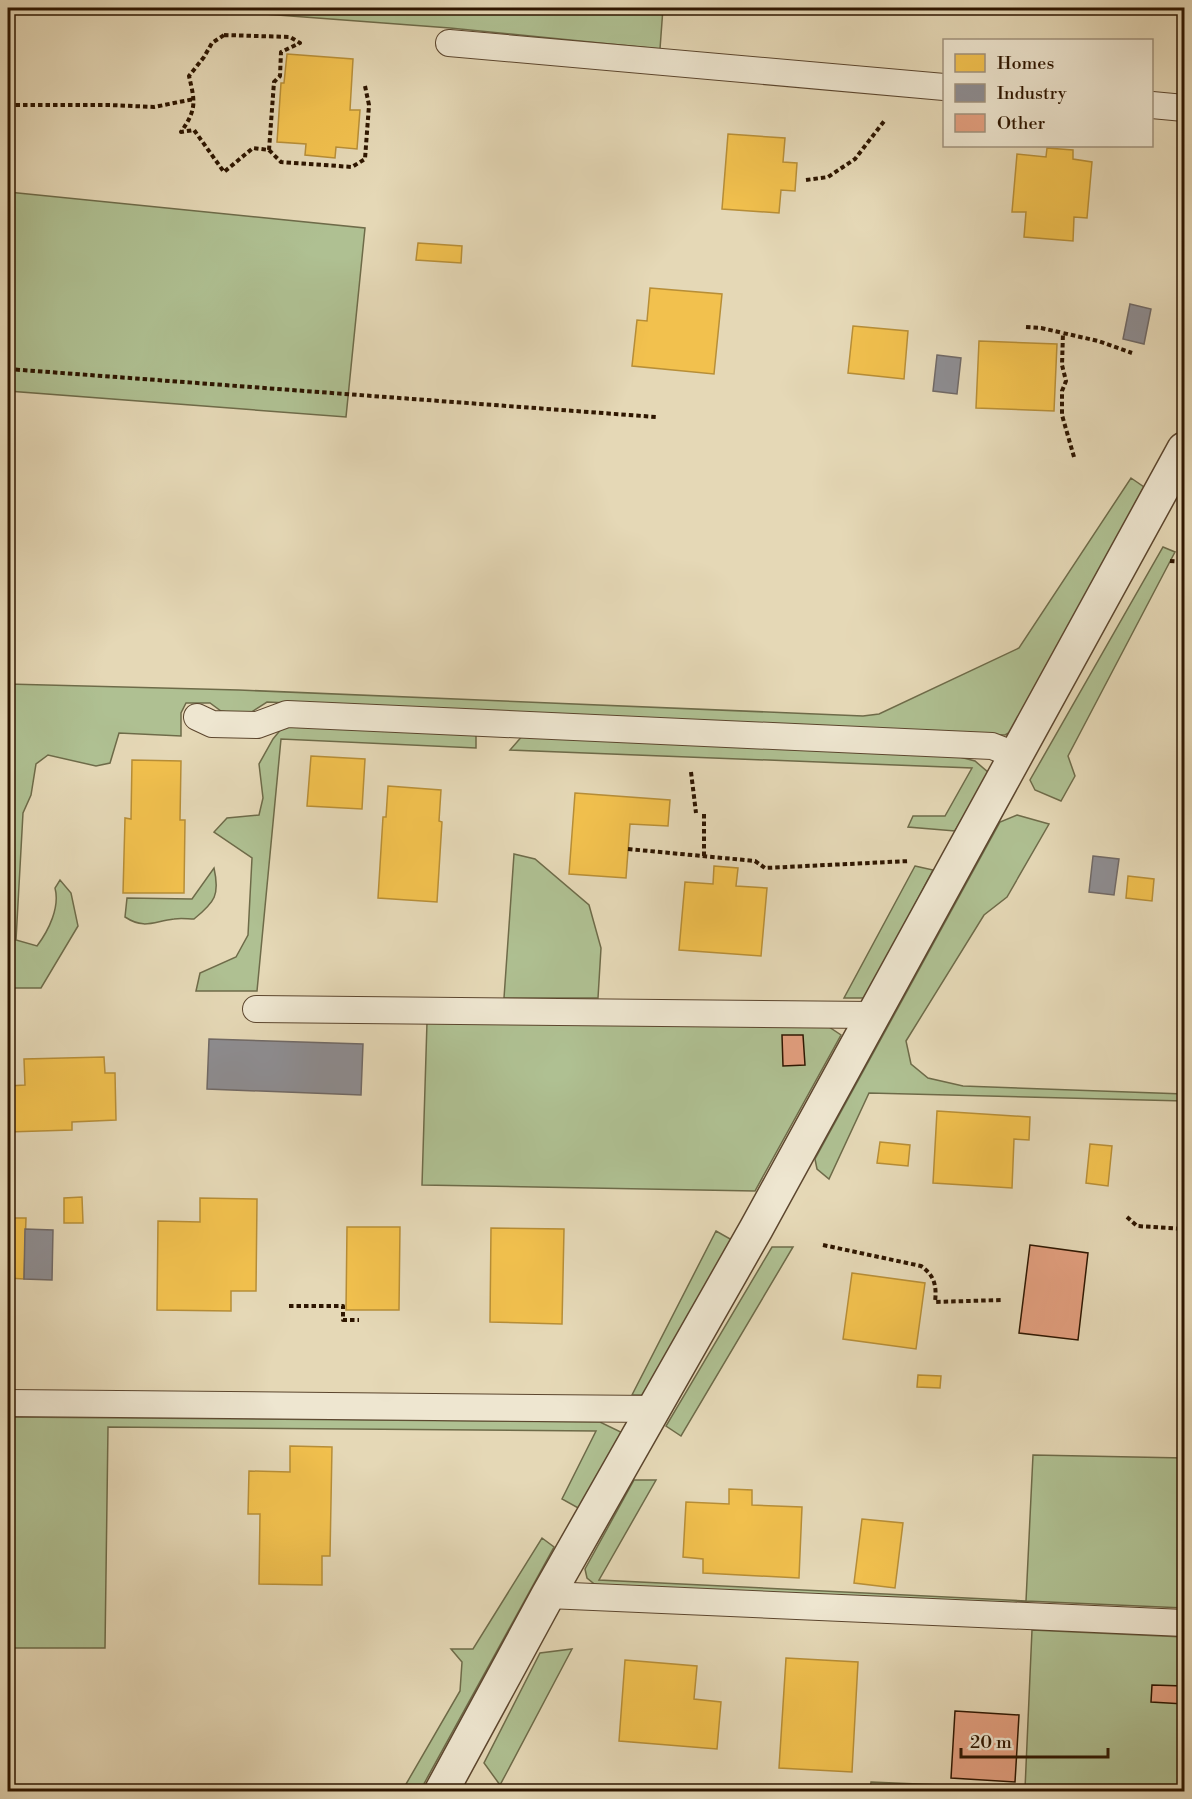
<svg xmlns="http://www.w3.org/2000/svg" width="1192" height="1799" font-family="'Libre Bodoni',serif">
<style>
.green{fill:#afc092;stroke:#6e6b49;stroke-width:1.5}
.homes{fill:#f2c14e;stroke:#b78e37;stroke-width:1.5}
.industry{fill:#8d8d92;stroke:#706966;stroke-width:1.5}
.building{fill:#e39f7f;stroke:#2e1600;stroke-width:1.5}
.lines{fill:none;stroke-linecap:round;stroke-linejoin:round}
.service-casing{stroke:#5c462e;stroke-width:28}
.minor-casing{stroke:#5c462e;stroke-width:36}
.path{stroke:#2e1600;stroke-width:4;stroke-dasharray:4.5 3;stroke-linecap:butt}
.service{stroke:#eee6d0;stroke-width:26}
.minor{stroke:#eee6d0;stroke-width:33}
</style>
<rect width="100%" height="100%" fill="#e5d8b6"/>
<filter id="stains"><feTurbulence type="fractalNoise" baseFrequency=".00333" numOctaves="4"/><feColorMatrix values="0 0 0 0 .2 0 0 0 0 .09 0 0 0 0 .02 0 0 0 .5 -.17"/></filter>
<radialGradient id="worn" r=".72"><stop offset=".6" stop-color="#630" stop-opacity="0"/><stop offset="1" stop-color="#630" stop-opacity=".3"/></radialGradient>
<!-- green -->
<path class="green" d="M183 8H663L660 49 450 28Z
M8 192 365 228 346 417 8 391Z
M1131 478 1144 487 1014 730 1005 735 267 702 247 715 221 711 210 703H186L181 713V736L119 733 110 763 96 766 48 755 36 764 31 795 23 813 16 940 37 946C49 930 60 907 55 888L60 880 71 893 78 926 41 988H8V684L239 690 863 716 879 714 1019 648Z
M1163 547 1175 552 1068 756 1075 776 1061 801 1035 790 1030 780Z
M292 724 476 732V748L281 739 257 991H196L200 973 236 957 248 935 252 858 214 832 227 818 259 815 263 798 259 764 273 739 282 728Z
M524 734 956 756 975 761 989 773 955 831 908 827 913 816H945L972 768 510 750Z
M1017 815 1049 824 1007 897 984 915 906 1041 911 1064 928 1078 963 1086 1184 1094V1101L869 1093 829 1179 817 1169 815 1159 1000 822Z
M514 854 535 859 589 905 601 948 598 998H504Z
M915 866 933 870 866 998H844Z
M214 868C220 895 215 902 194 919 188 919 181 918 174 919 154 921 145 930 125 917L127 898 192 899Z
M427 1022 826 1025 841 1035 755 1191 422 1185Z
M716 1231 732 1240 648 1395H632Z
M772 1247H793L681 1436 666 1426Z
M8 1417 600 1422 627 1435 580 1509 562 1499 596 1431 108 1427 105 1648H8Z
M1033 1455 1184 1458V1608L1026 1601 1004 1604 598 1587 587 1578 585 1569 634 1480H656L599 1580 1026 1601Z
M542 1538 554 1547 420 1791H402L460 1691 462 1662 451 1649H473Z
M1032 1630 1184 1637V1791L1087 1792 1025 1789Z
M572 1649 507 1772 500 1785 484 1763 540 1653Z
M871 1782 988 1787V1792L870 1791Z"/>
<!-- homes -->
<path class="homes" d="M287 54 353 59 350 110H360L357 149 336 147 335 158 305 155 306 144 277 142 281 83H284Z
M728 134 785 138 783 162 797 163 795 191 781 190 779 213 722 209Z
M1047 148 1073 150V159L1092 162 1087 218 1074 217 1073 241 1024 237 1026 212H1012L1017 154 1046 157Z
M418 243 462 246 461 263 416 260Z
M650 288 722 294 714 374 632 366 637 320 647 321Z
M853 326 908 331 904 379 848 373Z
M979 341 1057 344 1054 411 976 408Z
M311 756 365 759 362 809 307 806Z
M132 760 181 761 180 820H185L184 893H123L125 818 131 819Z
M388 786 441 790 439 821 442 822 437 902 378 898 383 817H386Z
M575 793 670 800 668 826 630 824 626 878 569 874Z
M1181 810H1184V853H1178Z
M714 866 738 868 736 886 767 888 761 956 679 950 685 882 713 884Z
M1128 876 1154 879 1152 901 1126 898Z
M104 1057 105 1073H115L116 1120 72 1122V1130L8 1132V1086L25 1085 24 1059Z
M937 1111 1030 1117 1029 1140 1014 1139 1012 1188 933 1183Z
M880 1142 910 1145 908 1166 877 1163Z
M1090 1144 1112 1146 1108 1186 1086 1183Z
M82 1197 83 1223H64V1198Z
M200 1198 257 1199 256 1291H231V1311L157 1310 158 1221 200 1222Z
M8 1218H26L24 1279 8 1278Z
M347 1227H400L399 1310H346Z
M491 1228 564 1229 562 1324 490 1322Z
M852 1273 925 1283 916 1349 843 1339Z
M918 1375 941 1376 940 1388 917 1387Z
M290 1446 332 1447 330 1556H322V1585L259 1584 260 1514H248L249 1471 290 1472Z
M729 1489 752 1490V1505L802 1507 799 1578 703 1573V1559L683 1557 686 1502 729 1504Z
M862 1519 903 1523 895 1588 854 1583Z
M786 1658 858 1662 852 1772 779 1768Z
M625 1660 697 1666 694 1699 721 1702 717 1749 619 1741Z"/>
<!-- industry -->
<path class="industry" d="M1130 304 1151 309 1144 344 1123 339Z
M937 355 961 358 957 394 933 391Z
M1093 856 1119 859 1114 895 1089 892Z
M209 1039 363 1044 361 1095 207 1089Z
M25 1229 53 1230 52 1280 24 1279Z"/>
<!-- building -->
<path class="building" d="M782 1035H803L805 1065 783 1066Z
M1030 1245 1088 1253 1078 1340 1019 1333Z
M1152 1685 1184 1686V1704L1151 1702Z
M955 1711 1019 1715 1015 1782 951 1778Z"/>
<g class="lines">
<!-- service casing -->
<g class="service-casing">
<path id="service" d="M449 43 944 87
M1152 105 1184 108
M197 717 212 724 257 725 287 714 992 746 1015 755
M256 1009 872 1015
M8 1403 654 1409
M548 1595 1184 1623"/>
</g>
<!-- minor casing -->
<g class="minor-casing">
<path id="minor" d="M441 1792 548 1595 756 1229 1184 449"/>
</g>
<!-- path -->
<path class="path" d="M224 35 290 37 300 43 281 52 280 76 274 82 269 150 253 148 224 172 194 130 181 132C197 109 195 102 189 76L204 57 212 43Z
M8 105H110L154 107 194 99
M269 150 281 162 352 167 365 159 369 105 365 86
M806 180 828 177 855 159 885 120
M1026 327 1041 328 1063 333
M8 369 656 417
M1074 457 1062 415V391L1066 381 1062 365 1063 333 1098 341 1132 353
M1170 561 1184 562
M691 772 696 813
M704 814V856
M628 849 755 861 765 868 910 861
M1127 1217 1137 1226 1184 1229
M823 1245 921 1266C934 1275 937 1285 935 1302L1001 1300
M289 1306H343V1320H359"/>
<!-- service -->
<use href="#service" class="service"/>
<!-- minor -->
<use href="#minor" class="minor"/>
</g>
<!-- margin -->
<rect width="1192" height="1799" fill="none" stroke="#e5d8b6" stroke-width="30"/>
<rect x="9" y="9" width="1174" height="1781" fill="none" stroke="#2e1600" stroke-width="3"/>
<rect x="15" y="15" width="1162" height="1769" fill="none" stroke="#2e1600" stroke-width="1.5"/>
<!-- legend -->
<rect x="943" y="39" width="210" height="108" fill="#eee6d0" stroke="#a1937d" stroke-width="1.5"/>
<rect x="955" y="54" width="30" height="18" fill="#f2c14e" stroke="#a1937d" stroke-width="1.5"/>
<text x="997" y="69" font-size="18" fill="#2e1600">Homes</text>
<rect x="955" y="84" width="30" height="18" fill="#8d8d92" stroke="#a1937d" stroke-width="1.5"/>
<text x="997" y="99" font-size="18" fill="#2e1600">Industry</text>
<rect x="955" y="114" width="30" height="18" fill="#e39f7f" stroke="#a1937d" stroke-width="1.5"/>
<text x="997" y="129" font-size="18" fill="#2e1600">Other</text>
<!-- scale -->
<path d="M961 1748v9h147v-9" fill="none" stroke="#2e1600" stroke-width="3"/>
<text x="970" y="1748" font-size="18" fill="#2e1600" stroke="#eee6d0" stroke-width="4.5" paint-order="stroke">20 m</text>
<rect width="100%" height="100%" filter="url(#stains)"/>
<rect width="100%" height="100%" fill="url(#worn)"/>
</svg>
